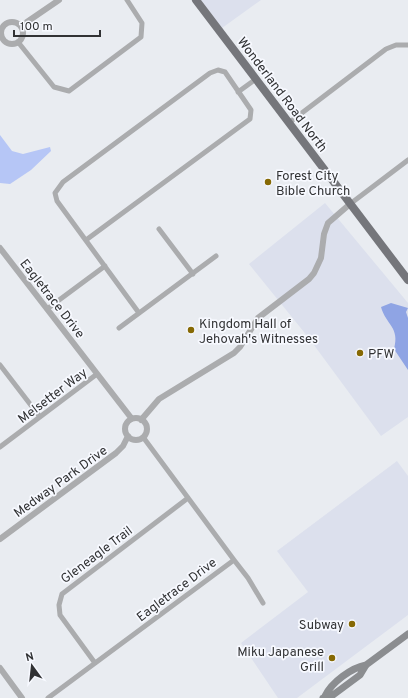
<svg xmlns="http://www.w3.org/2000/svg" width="408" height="698" font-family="Overpass,sans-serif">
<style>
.built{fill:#dce0ed}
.green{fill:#b6c6f6}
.water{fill:#8fa4e4}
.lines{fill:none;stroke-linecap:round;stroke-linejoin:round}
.minor{stroke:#abacae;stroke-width:5}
.tertiary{stroke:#abacae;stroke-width:6}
.secondary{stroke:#8b8d90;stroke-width:7}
.primary{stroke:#75767b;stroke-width:8}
.poi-dot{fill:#866904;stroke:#f7f9ff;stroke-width:1.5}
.labels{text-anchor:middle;stroke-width:3.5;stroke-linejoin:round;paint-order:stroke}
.street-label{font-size:13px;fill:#313234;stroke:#f7f9ff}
.poi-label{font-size:13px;fill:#313234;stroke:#f7f9ff;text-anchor:start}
</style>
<rect width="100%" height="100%" fill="#e9ecf1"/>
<!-- built -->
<path class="built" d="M201 0H261L222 28Z
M325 203 408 303V417L381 436 308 337 249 264Z
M397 461 408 476V615L297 698H278L241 643 308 592 277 551Z"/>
<!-- green -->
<path class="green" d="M0 135 12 151 23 154 50 147 51 151 31 170 10 184 0 183Z"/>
<!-- water -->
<path class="water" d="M391 303 408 308 406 312 408 318V370L394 349C400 327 386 325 381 307Z"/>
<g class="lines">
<!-- minor -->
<path class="minor" d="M18 42 54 87 69 91 141 37 142 23 127 0
M238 92 256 79
M290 122 386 49 396 45H408
M350 204 408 160
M159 229 193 274
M86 240 250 119 251 110 225 72 218 70 210 73 63 182 55 193 57 201 139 313
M47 309 105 266
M119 328 216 256
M0 365 40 417
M0 447 97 374
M234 560 248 578 263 603
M95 663 60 615 59 605 62 594 188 498
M48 698 234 560 143 437"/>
<!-- tertiary -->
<path class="tertiary" d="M1 33a11 11 0 1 1 22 0a11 11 0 1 1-22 0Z
M21 26 59 0
M0 248 132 419
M125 429a11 11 0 1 1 22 0a11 11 0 1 1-22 0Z
M141 420 159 399 234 353 240 347 258 318 309 279 314 273 321 258 324 234 328 223 350 204
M0 539 116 453 123 446 128 436
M0 668 22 698"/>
<!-- secondary -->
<path class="secondary" d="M325 696C332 682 351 668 366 665
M323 698 333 695 360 675 366 665 408 634"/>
<!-- primary -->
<path class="primary" d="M196 0 408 280"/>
</g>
<!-- markers -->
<g class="poi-dot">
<circle cx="268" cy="182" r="4"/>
<circle cx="191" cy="330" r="4"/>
<circle cx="360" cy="353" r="4"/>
<circle cx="352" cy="624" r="4"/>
<circle cx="332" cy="658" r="4"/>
</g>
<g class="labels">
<!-- street labels -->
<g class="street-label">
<text transform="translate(283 94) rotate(53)" y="5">Wonderland Road North</text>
<text transform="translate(53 298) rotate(52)" y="5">Eagletrace Drive</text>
<text transform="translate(52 395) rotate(-37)" y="5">Melsetter Way</text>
<text transform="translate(60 481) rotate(-36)" y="5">Medway Park Drive</text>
<text transform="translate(96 554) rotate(-37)" y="5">Gleneagle Trail</text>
<text transform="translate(176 589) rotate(-37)" y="5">Eagletrace Drive</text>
</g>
<!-- poi labels -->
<g class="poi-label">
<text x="276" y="180">Forest City<tspan x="276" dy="15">Bible Church</tspan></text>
<text x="199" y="328">Kingdom Hall of<tspan x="199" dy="15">Jehovah's Witnesses</tspan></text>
<text x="368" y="358">PFW</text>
<text x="344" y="629" text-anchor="end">Subway</text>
<text x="324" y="656" text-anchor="end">Miku Japanese<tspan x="324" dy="15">Grill</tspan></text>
</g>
</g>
<!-- north arrow -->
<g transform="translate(32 666) rotate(345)" stroke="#f7f9ff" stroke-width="3" paint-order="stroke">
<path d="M0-3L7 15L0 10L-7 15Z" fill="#313234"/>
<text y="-6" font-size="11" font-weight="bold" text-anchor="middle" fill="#313234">N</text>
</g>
<!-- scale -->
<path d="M14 30v6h86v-6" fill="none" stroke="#313234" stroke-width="2"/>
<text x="20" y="30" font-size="12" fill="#313234" stroke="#f7f9ff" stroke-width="3" paint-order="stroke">100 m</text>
</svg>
